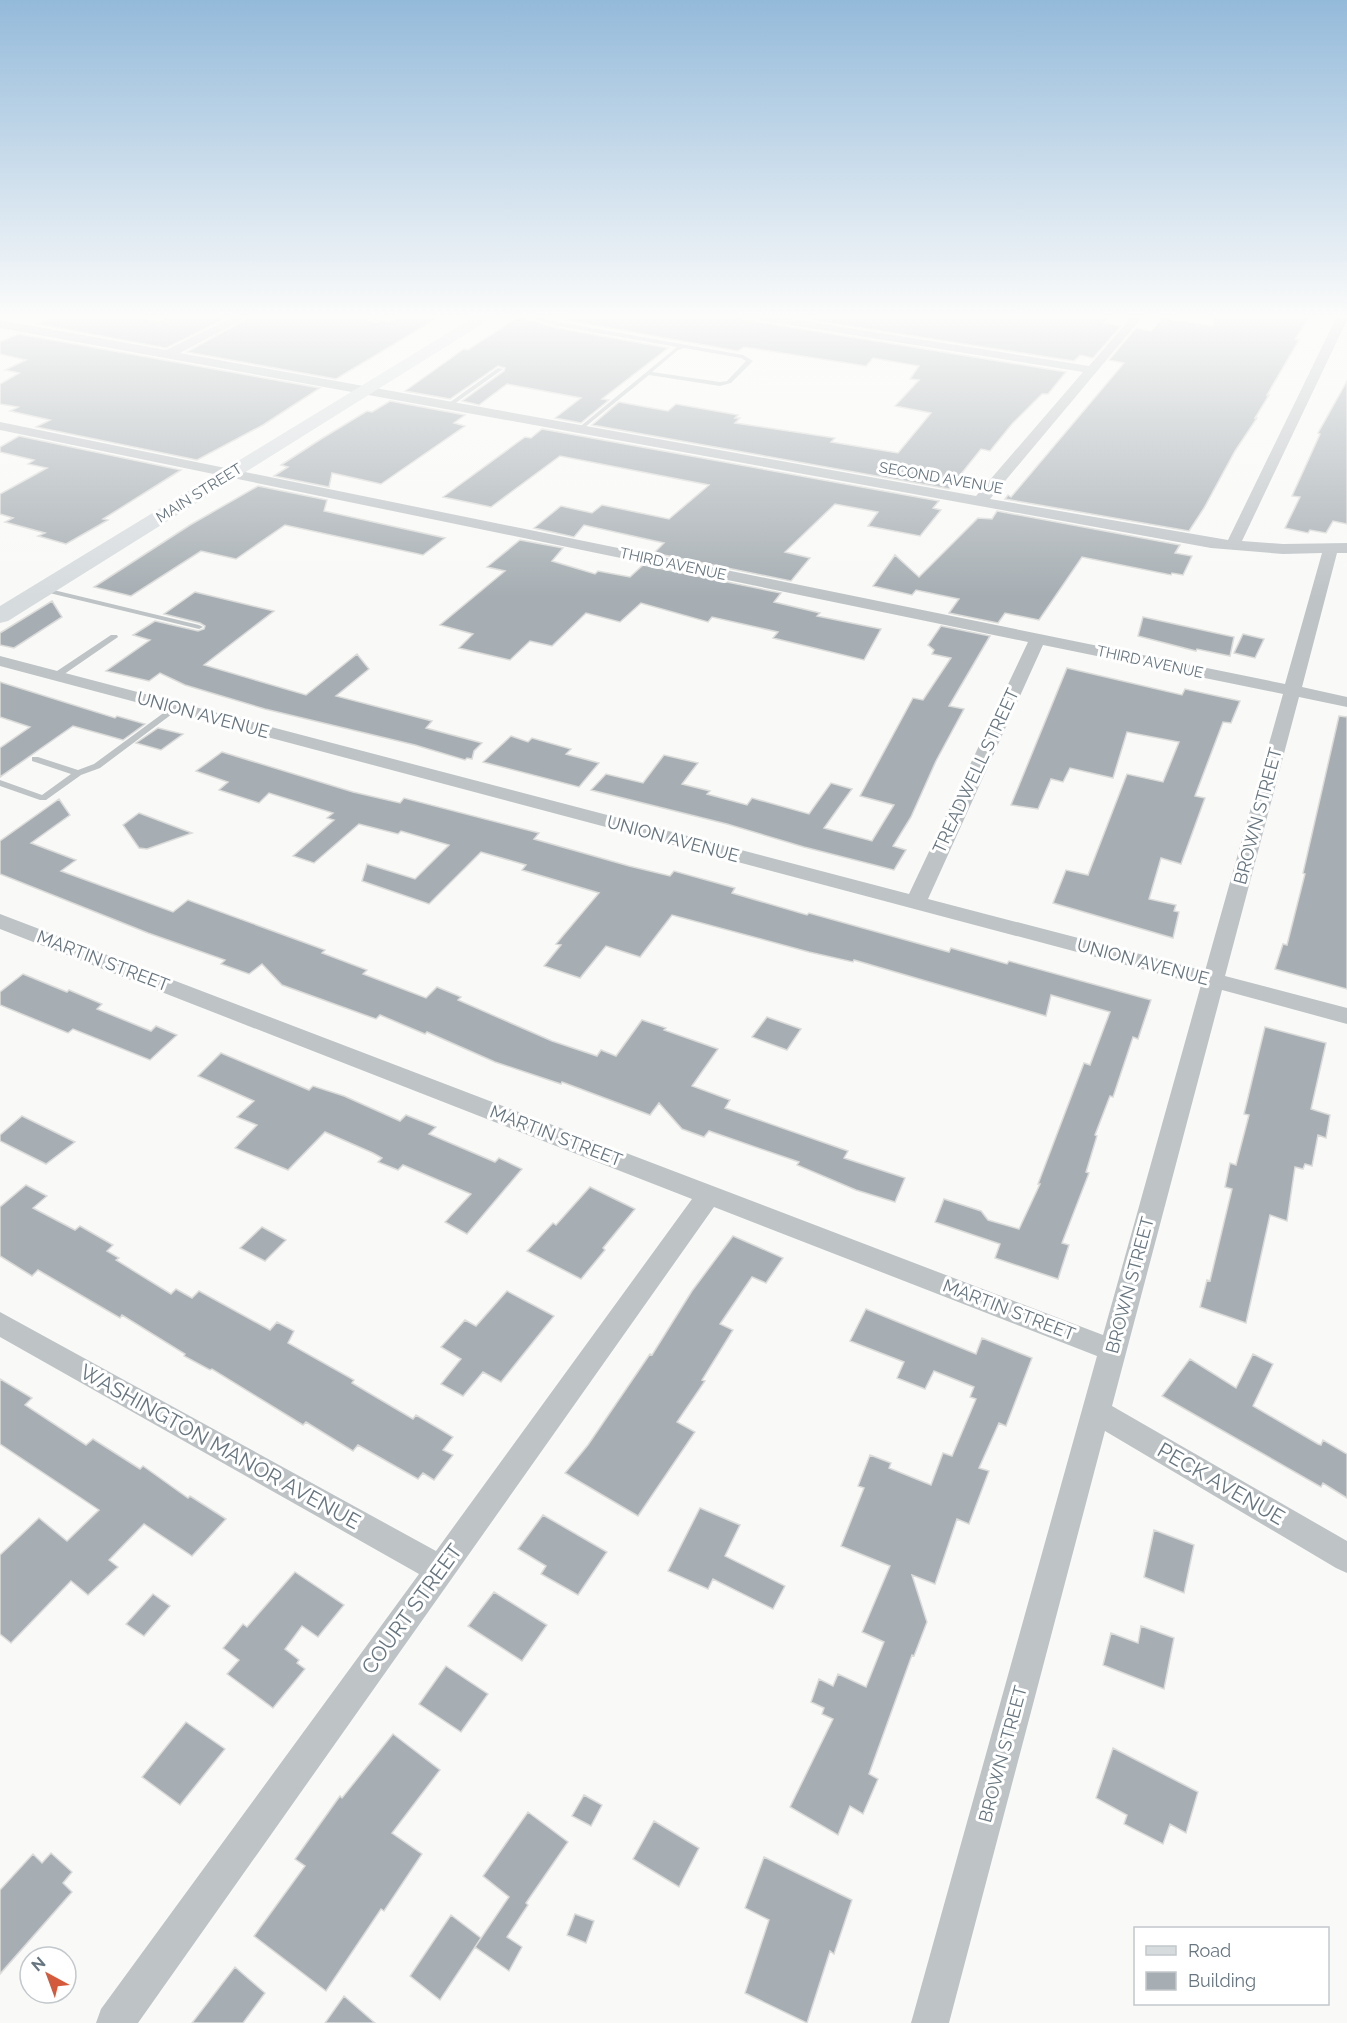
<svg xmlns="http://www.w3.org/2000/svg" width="1347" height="2023" font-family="Raleway,sans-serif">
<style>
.building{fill:#a6aeb3;stroke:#dbdbd9;stroke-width:1.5}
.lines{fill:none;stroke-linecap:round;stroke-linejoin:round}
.lane{fill:#bec3c6;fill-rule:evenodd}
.street{fill:#bec3c6;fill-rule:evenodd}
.secondary{fill:#d6dbde;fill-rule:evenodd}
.labels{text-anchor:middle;stroke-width:6;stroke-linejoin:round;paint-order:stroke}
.far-street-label{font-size:15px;fill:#66757f;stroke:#fff}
.street-label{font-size:18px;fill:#66757f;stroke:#fff}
.near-street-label{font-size:21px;fill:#66757f;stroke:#fff}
</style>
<rect width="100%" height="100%" fill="#f9f9f7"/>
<!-- building -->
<path class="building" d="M59 314H119L159 321 176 314H235L166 348 37 324Z
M255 314H344L370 318 369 321 376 323 382 320 389 322 403 314H444L336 379 187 352Z
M532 314H734L741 319 1066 372 1048 394H1042L1012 424 990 451 981 449 949 489 592 425 619 402 668 411 676 404 738 415 735 418H740L735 423 835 438 831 442 898 453 931 413 895 406 919 380 910 379 919 366 873 358 866 366 744 347 738 351Z
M772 314H1112L1104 323 1121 326 1093 358 1080 355 1074 361Z
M1214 314H1311L1295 339 1299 340 1267 395H1269L1255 418H1257L1235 451 1204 508 1189 531 1005 499 1008 495 1011 497 1124 363 1109 360 1136 328 1151 331 1163 318 1213 326Z
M518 317 557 328 668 348 602 399 609 400 581 423 555 418 581 398 507 384 479 405 462 401 504 371 505 368 498 366 450 399 405 391 464 349 468 350Z
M18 334 320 388 263 425 197 460 36 427 50 420 10 411 18 407 0 404V384L19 373 5 370 26 360 0 354V342Z
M1347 381V524L1333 521 1326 533 1310 530 1308 533 1285 528 1300 497 1292 496 1320 434 1318 433Z
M390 401 465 415 454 423 465 426 381 484 332 473 329 487 274 476 288 467 281 465 321 439 367 411 372 412Z
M542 429 939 501 933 508 941 510 920 536 868 526 878 512 835 504 785 552 810 558 791 581 654 553 664 543 584 525 574 537 534 528 561 506 592 513 602 505 669 519 709 485 560 456 491 507 443 497 525 437 531 438Z
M19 436 181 470 103 519 108 520 66 544 38 536 45 533 5 522 13 518 0 514V494L47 468 28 464 34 460 0 452V447Z
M258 486 327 500 324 511 445 538 423 555 285 525 236 559 201 551 131 596 94 587 190 525Z
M997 511 1180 545 1175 553 1192 556 1183 575 1172 573 1171 575 1082 557 1039 620 1005 613 998 623 949 613 959 599 916 590 912 595 873 586 895 555 919 577 978 518 992 519Z
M520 540 563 548 552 561 595 574 598 571 630 577 643 565 781 593 774 602 820 613 817 616 881 629 864 660 773 638 778 632 712 617 708 622 641 603 620 622 586 613 552 646 530 641 510 660 459 648 473 634 440 625 505 571 487 567Z
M195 592 274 611 204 665 306 695 357 654 369 669 336 696 432 721 426 728 482 743 474 751 472 759 467 758 465 760 415 745 265 709 185 685 160 673 149 681 106 671 150 640 133 635 155 621 198 631 204 629 205 626 200 623 164 614Z
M52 601 62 617 14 648 0 645V633Z
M1143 617 1234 637 1230 656 1197 649 1196 651 1138 636Z
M941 626 990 636 949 706 964 709 936 761 911 817 893 846 906 850 894 870 804 847 727 824 591 790 606 774 643 783 664 755 698 763 682 784 710 791 707 794 747 805 752 798 809 814 831 783 852 789 824 828 872 841 894 805 860 796 913 698 923 700 951 658 932 654 934 650 928 645Z
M1243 634 1264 639 1255 658 1234 653Z
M1067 668 1182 695 1185 689 1240 701 1231 723 1223 722 1195 796 1205 798 1181 864 1161 858 1149 899 1176 905 1174 911 1179 912 1173 938 1053 903 1066 870 1088 875 1127 774 1163 782 1179 742 1127 732 1113 778 1070 768 1063 782 1051 779 1038 809 1011 805Z
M0 682 115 718 117 716 145 724 123 740 73 726 0 777V748L30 727 0 717Z
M1339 716 1347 717V989L1275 969 1283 944 1287 945 1305 874 1303 873Z
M158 728 183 734 161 750 136 743Z
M511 736 528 742 532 738 571 749 566 754 599 763 579 787 483 762Z
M222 752 353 792 400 803 404 798 539 833 534 839 629 866 670 876 674 871 735 888 732 893 807 915 809 913 949 952 951 948 1007 964 1009 961 1151 1000 1138 1039 1133 1037 1113 1097 1110 1096 1095 1135 1097 1136 1086 1172 1089 1173 1062 1243 1069 1245 1058 1279 995 1258 1000 1244 935 1222 944 1199 981 1211 988 1220 1019 1229 1040 1184H1038L1084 1063 1090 1065 1110 1012 1051 995 1046 1016 854 960 853 962 809 952 672 915 640 957 606 946 580 978 544 966 561 945 556 944 599 893 522 870 526 865 481 852 429 904 362 881 367 864 415 879 449 845 401 831 398 834 359 824 314 863 293 856 334 820 327 818 333 813 269 793 259 803 219 790 228 782 196 771Z
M59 799 70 815 31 843 76 860 61 871 173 912 188 900 325 950 322 953 367 970 363 974 426 998 437 987 461 997 458 1000 552 1041 597 1056 601 1050 616 1056 642 1020 666 1028 664 1030 718 1049 692 1086 730 1100 725 1108 848 1151 844 1158 905 1178 895 1202 856 1190 797 1165 799 1162 709 1131 704 1137 682 1129 659 1103 650 1115 562 1082 561 1084 495 1062 427 1032 425 1034 380 1015 376 1019 282 985 262 964 249 974 221 964 225 960 148 933 0 874V841Z
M139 813 192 833 147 849 139 848 123 825Z
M23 974 67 992 69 990 102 1004 97 1009 151 1031 156 1026 177 1035 150 1060 73 1029 68 1033 0 1005V992Z
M767 1017 801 1029 787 1050 752 1037Z
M1265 1027 1326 1043 1311 1109 1330 1115 1326 1138 1318 1135 1312 1166 1305 1164 1303 1169 1295 1167 1287 1221 1270 1215 1246 1323 1200 1307 1207 1280 1210 1281 1232 1189 1225 1187 1230 1163 1236 1165 1249 1115 1244 1114Z
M221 1053 309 1090 313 1086 344 1096 400 1121 406 1115 436 1127 429 1134 495 1162 499 1158 522 1169 467 1234 445 1222 471 1194 403 1165 398 1170 378 1162 382 1158 373 1153 325 1132 288 1170 235 1148 257 1125 237 1117 254 1101 198 1076Z
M22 1116 75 1142 46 1164 0 1141V1135Z
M26 1185 47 1196 33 1208 75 1230 80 1226 113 1245 107 1251 119 1258 116 1260 171 1294 176 1289 192 1298 199 1291 270 1330 277 1322 294 1331 288 1343 354 1380 352 1383 413 1419 416 1415 453 1437 443 1450 453 1455 434 1480 423 1473 418 1479 358 1445 353 1451 306 1422 303 1425 212 1369 210 1370 184 1356 185 1354 122 1315 120 1318 38 1270 32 1276 0 1256V1207Z
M590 1187 635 1209 603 1248 605 1250 581 1279 527 1251 553 1223 556 1225Z
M262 1227 286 1240 265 1261 240 1248Z
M733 1236 783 1258 766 1283 752 1277 720 1324 733 1330 702 1380 705 1381 677 1422 695 1432 638 1516 565 1473 588 1445 650 1354 652 1355 692 1291Z
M507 1291 554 1316 501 1382 483 1372 463 1396 441 1384 461 1359 441 1347 465 1320 476 1326Z
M866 1309 976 1354 982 1338 1032 1358 1006 1426 999 1423 979 1468 989 1471 969 1524 957 1519 935 1584 912 1575 927 1622 914 1656 912 1655 869 1774 878 1779 863 1814 850 1806 838 1835 790 1807 833 1719 822 1714 824 1708 811 1702 819 1679 833 1686 838 1674 866 1687 884 1642 862 1632 890 1566 841 1546 864 1488 858 1486 870 1455 891 1463 889 1468 931 1485 943 1453 952 1456 976 1399 970 1397 974 1387 934 1371 925 1389 897 1378 904 1362 850 1341Z
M1253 1354 1273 1364 1253 1406 1318 1444 1321 1445 1323 1440 1347 1454V1498L1323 1483 1321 1487 1162 1396 1190 1359 1236 1388Z
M0 1379 32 1398 25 1405 86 1445 93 1439 140 1469 143 1466 188 1498 190 1496 226 1519 192 1556 144 1524 109 1560 118 1567 88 1595 71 1581 11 1643 0 1634V1555L39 1518 67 1541 99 1510 0 1444Z
M700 1508 740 1525 725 1556 785 1586 773 1609 713 1579 708 1589 668 1571Z
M543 1515 607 1552 578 1595 541 1574 546 1566 518 1549Z
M1154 1530 1194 1545 1184 1593 1144 1577Z
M295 1572 344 1605 318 1637 302 1626 285 1649 299 1660 297 1663 305 1669 273 1708 227 1674 239 1660 223 1648 243 1624 247 1627Z
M494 1592 547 1625 522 1661 468 1626Z
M153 1594 170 1606 144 1636 126 1624Z
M1141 1626 1174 1638 1164 1689 1103 1665 1111 1633 1138 1643Z
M446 1666 488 1694 461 1732 419 1704Z
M186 1722 225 1749 180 1805 142 1777Z
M393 1734 440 1770 392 1833 422 1854 384 1911 381 1909 326 1991 254 1936 305 1866 295 1859 340 1796 342 1798Z
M1113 1748 1198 1792 1186 1833 1170 1824 1163 1844 1124 1824 1127 1815 1096 1798Z
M584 1795 602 1805 591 1826 572 1816Z
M528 1812 568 1842 526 1903 528 1905 507 1937 522 1947 509 1971 475 1947 509 1897 483 1876Z
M654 1821 699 1848 679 1887 633 1859Z
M51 1853 72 1872 63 1883 72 1892 0 1974V1890L33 1854 42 1863Z
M764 1857 852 1900 834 1954 830 1951 807 2023 745 1993 769 1920 745 1908Z
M575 1914 594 1921 586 1943 567 1935Z
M451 1915 481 1938 440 2000 410 1976Z
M235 1967 265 1993 243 2023H192Z
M344 1996 375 2023H325Z"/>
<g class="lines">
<!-- lane -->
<path class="lane" d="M384 314H390L376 321 371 320Z
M516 314H524L558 322 743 355 753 361 731 383 720 386 649 375 579 432 577 431V429L677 347 558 326ZM684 348 741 358 746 361 727 381 720 382 652 372 678 350Z
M498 368 503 369 450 407H446V405Z
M41 587 199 625 203 627 199 629 41 591Z
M111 635H117L118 637 60 677H54V673Z
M173 706H176L180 708 100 768 81 775 46 800H40L0 786V780L42 795 71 774 32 761V757H38L78 770 94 764Z"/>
<!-- street -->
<path class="street" d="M239 314H253L180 353 976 496 1083 372 741 317 736 314H760L1089 366 1134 314H1145L990 499 1228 540 1338 314H1347V320L1242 541 1283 544 1347 543V553H1337L1302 687 1347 697V707L1299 697 1225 976 1347 1008V1024L1222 990 1112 1406 1347 1541V1573L1336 1568 1105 1431 949 2023H911L1097 1356 714 1207 138 2023H96L101 2009 419 1574 0 1337V1312L436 1551 692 1199 0 929V914L1103 1335 1201 985 0 666V656L909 894 1028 642 0 430V422L1285 684 1322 553 1283 554 1211 548 0 328V320L166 350ZM1043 645 1283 694 1205 971 928 899Z"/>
<!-- secondary -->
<path class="secondary" d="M479 314H498L8 621 0 623V606Z"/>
</g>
<!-- sky -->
<linearGradient id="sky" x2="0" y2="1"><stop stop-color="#94bada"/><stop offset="0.53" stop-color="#fcfcfb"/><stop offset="1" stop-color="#fcfcfb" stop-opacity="0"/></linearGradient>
<rect width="1347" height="597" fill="url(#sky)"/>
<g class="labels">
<!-- far-street labels -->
<g class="far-street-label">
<text transform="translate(941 478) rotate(10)" y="5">SECOND AVENUE</text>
<text transform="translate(199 493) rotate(-32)" y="5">MAIN STREET</text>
<text transform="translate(673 564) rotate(12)" y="5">THIRD AVENUE</text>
<text transform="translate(1150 662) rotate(12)" y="5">THIRD AVENUE</text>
</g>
<!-- street labels -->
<g class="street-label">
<text transform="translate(203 715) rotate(15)" y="6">UNION AVENUE</text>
<text transform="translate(976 771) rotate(-65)" y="6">TREADWELL STREET</text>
<text transform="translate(1258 816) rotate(-75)" y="6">BROWN STREET</text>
<text transform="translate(673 839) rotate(15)" y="6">UNION AVENUE</text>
<text transform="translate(103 961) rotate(21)" y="6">MARTIN STREET</text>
<text transform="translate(1143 962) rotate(15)" y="6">UNION AVENUE</text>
<text transform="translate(556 1136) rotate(21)" y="6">MARTIN STREET</text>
<text transform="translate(1130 1285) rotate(-75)" y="6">BROWN STREET</text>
<text transform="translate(1009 1310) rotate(21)" y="6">MARTIN STREET</text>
<text transform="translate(1003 1754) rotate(-75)" y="6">BROWN STREET</text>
</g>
<!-- near-street labels -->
<g class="near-street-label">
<text transform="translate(220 1447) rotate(29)" y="7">WASHINGTON MANOR AVENUE</text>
<text transform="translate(1221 1484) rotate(30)" y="7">PECK AVENUE</text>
<text transform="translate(412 1609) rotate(-54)" y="7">COURT STREET</text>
</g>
</g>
<!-- legend -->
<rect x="1134" y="1927" width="195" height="78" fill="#ffffff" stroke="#c2c8cc" stroke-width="1.5"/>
<rect x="1146" y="1946" width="30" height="9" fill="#d6dbde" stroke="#c2c8cc" stroke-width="1.5"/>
<text x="1188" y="1957" font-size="18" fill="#66757f">Road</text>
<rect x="1146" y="1972" width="30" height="18" fill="#a6aeb3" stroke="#c2c8cc" stroke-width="1.5"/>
<text x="1188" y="1987" font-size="18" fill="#66757f">Building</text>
<!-- north arrow -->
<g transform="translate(48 1975) rotate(319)"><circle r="28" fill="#ffffff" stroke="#c2c8cc" stroke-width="1.5"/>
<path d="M0-4.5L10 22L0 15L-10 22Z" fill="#d35b3c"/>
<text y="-9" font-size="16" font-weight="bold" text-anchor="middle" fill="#66757f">N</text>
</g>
</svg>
